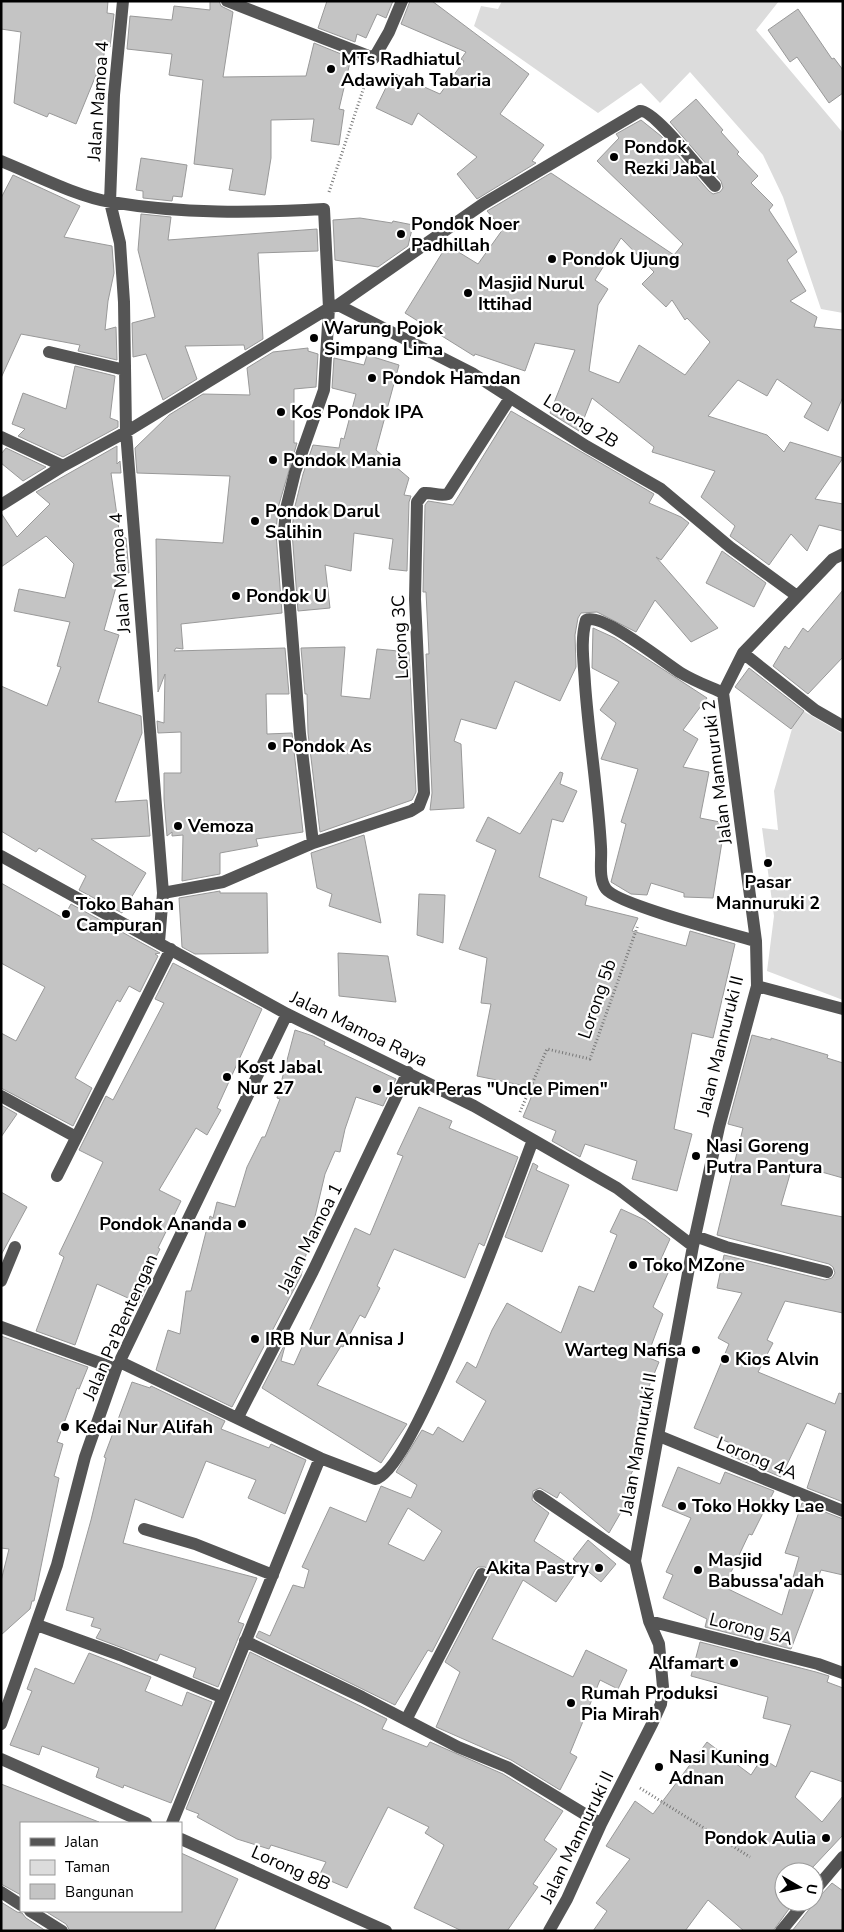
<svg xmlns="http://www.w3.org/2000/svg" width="844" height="1932" font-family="'Nunito Sans',sans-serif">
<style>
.green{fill:#dcdcdc}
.building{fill:#c4c4c4;stroke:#999;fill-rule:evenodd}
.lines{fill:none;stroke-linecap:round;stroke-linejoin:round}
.path{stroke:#777;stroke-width:3;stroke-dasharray:1 2.5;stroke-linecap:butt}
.minor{stroke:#555;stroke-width:12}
.poi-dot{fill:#000;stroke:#fff;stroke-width:2}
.labels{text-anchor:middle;stroke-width:4.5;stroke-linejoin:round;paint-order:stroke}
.poi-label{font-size:18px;font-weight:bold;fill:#000;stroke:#fff;text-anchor:start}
.street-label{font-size:18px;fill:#000;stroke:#fff}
</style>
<rect width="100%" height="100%" fill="#fff"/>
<!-- green -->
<path class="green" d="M502 1H779L756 30 843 133V313L821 309 783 197 763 155 690 72 660 103 641 83 598 113 474 26 481 6 498 9Z
M798 708 843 734V1000L767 971 774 916 762 828 778 830 774 791Z"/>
<!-- building -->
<path class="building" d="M1 1H108L107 13 114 14 110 47 106 46 99 76 96 75 76 124 49 113 47 117 14 103 21 32 1 29Z
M210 1H219L221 6 233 12 223 77 306 76 314 43 351 58 339 109 344 110 339 145 311 141 314 119 271 120V158L265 195 229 190 233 169 194 164 203 80 169 75 172 54 127 49 130 16 172 20 174 6 210 10Z
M327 1H393L386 18 377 14 366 38 357 34 355 42 318 28Z
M410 1H432L529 74 500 114 544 145 532 161 536 163 477 199 457 174 477 157 418 113 412 125 376 108 393 73 440 94 464 61 461 59 466 52 401 24Z
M798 9 832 59 834 58 843 70V93L829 103 797 57 790 62 768 30Z
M696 99 723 130 721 132 739 152 737 154 758 176 751 183 773 205 769 210 797 252 787 260 806 291 790 301 817 317 814 327 843 330V397L828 431 804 417 812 403 777 379 767 396 738 380 708 416 767 435 784 452 790 442 843 458 815 499 843 504V531L819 525 807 551 791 534 769 565 730 536 735 526 701 497 715 471 652 452 654 447 592 398 579 431 550 413 575 350 535 343 525 371 475 354 474 356 405 313 447 245 478 264 503 229 487 211 551 173 674 255 683 244 597 161 619 138 616 134 641 120 661 136 709 191 713 194 720 192 723 188 721 181 670 122ZM621 238 654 272 642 284 666 307 672 300 685 320 687 318 710 342 685 375 639 345 619 383 589 371 598 305 608 289 595 280Z
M141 158 187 165 182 197 173 196 172 201 143 198V191L136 190Z
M13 175 80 206 64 237 112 246 114 273 108 301 105 330 116 327 117 360 78 351 80 345 21 334 1 378V198Z
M141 214 171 217 168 240 317 229 318 251 258 253 263 339 245 350 244 345 185 346 197 379 163 400 146 354 133 357 132 323 155 317 138 250Z
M360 218 392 223 393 221 413 225 408 246 378 267 335 260 333 220Z
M308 348V351L318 354 316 387 294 389V443H297L278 508 276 533 282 613 181 624 183 649 176 648 174 651 285 648 289 694H266L267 734 292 733 303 832 256 839 258 846 220 853V874L182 881 183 835 172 836V832L167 836 164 799V773H181V732L158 733 157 721 164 723 165 674 158 692 156 539 223 543 230 476 137 473 135 448 169 415 203 394 250 395 247 368 273 352Z
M367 355 399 365 376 450 409 478 404 495 411 496 409 502 407 571 389 569 393 539 354 533 351 571 325 565 330 608 298 611 292 532 294 510 303 474 313 445 339 448 341 438 344 439 356 394 332 388 334 358 364 365Z
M75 366 115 376 110 418 118 421V427L63 457 18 436 25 429 12 424 23 393 66 409Z
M511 411 654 494 649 503 681 517 689 523 661 560 656 557 718 628 691 642 655 600 636 632 597 612 581 613 578 618 575 635 576 667 560 701 515 681 496 729 461 719 454 741 461 744 464 808 430 810 432 793 426 654H429L426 592H423L425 505 428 501 453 505Z
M117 446V464L120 461 121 473H111L120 537 126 538 129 573H120L104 630 119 635 98 702 141 716 142 733 115 802 147 800 150 836 91 839 146 873 122 913 79 890 86 876 39 848 36 852 1 831V686L47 706 61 667 57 666 70 622 14 611 19 589 65 598 74 564 46 536 1 567V513L17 537 50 504 36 492Z
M6 448 46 467 23 481 1 463V454Z
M722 551 766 583 754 607 706 583Z
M843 590V657L808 694 773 666 785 646 789 649 803 628 808 632Z
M593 628 615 638 707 698 683 730 698 739 683 767 709 772 700 818 725 823 713 898 684 897V893L651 883 647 895 631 894 611 882 626 824 621 822 638 769 601 759 616 723 600 710 619 682 592 668Z
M345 647 341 696 370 699 377 649 409 652 416 792 412 800 320 832 308 733 307 694H305L301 648Z
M749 668 804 711 791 729 735 687Z
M560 772 563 773 560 784 577 791 563 822 552 819 539 877 587 897 585 905 638 918 632 931 686 946 690 931 735 944 713 1038 692 1033 674 1129 692 1134 677 1191 632 1179 637 1161 585 1144 580 1157 552 1141 556 1131 523 1117 535 1088 477 1076 491 1004 481 1003 487 958 459 949 496 850 476 841 488 817 520 834Z
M364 835 381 923 329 906 332 894 317 888 311 853Z
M1 883 63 918 71 904 160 953 155 954 158 956 140 992 129 986 120 1002 117 1000 75 1078 92 1088 73 1126 1 1088V1033L16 1041 45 987 1 963Z
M220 891V893H267L268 953 195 954 182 947 179 898Z
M419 894 445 895 443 943 417 935Z
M338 953 388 956 396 1002 339 996Z
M173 963 262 1009 217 1108 221 1110 207 1135 196 1128 159 1190 181 1201 158 1248 160 1249 147 1275 151 1277 139 1303 97 1284 75 1345 36 1331 64 1257 59 1254 103 1162 79 1150 106 1096 113 1100 164 1003 155 999Z
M295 1030 313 1036 325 1042 324 1045 396 1079 383 1106 356 1097 345 1129 340 1152 335 1151 325 1174 301 1276 232 1407 156 1370 168 1330 180 1334 186 1291H191L210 1216 213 1218 217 1202 235 1207 247 1167 262 1137H265L280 1099 277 1098Z
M752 1035 771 1040V1038L828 1055 827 1058 843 1063V1178L793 1164 781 1205 843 1217V1313L785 1301 767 1340 773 1343 758 1372 835 1404 839 1393 843 1394V1502L807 1488 826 1431 807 1423 781 1477 731 1456 735 1445 694 1428 729 1344 718 1338 742 1293 717 1288 724 1255 825 1280 832 1278 835 1273 833 1267 829 1264 717 1235 743 1128 728 1124Z
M1 1105 17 1114 1 1137Z
M419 1107 452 1121 449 1128 518 1157 484 1246 479 1243 465 1278 394 1249 377 1286 380 1288 365 1318 360 1315 343 1347 341 1346 317 1385 407 1424 381 1463 262 1388 286 1342 281 1361 294 1365 355 1228 370 1235 403 1156 397 1154Z
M533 1163 538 1166 536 1170 569 1185 542 1252 505 1237Z
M1 1192 27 1207 1 1255Z
M621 1209 645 1220 670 1239 657 1268 668 1273 653 1307 663 1314 647 1357 659 1362 643 1401 653 1405 634 1449 642 1454 626 1483 635 1488 609 1533 560 1492 557 1498 540 1488 533 1491 532 1500 549 1513 534 1541 578 1570 556 1602 523 1580 492 1639 573 1677 586 1650 627 1670 618 1689 600 1680 570 1753 577 1757 560 1790 511 1760 436 1727 460 1672 445 1662 489 1578V1570L485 1567H478L475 1570 432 1652 428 1650 395 1705 256 1637 259 1631 270 1636 293 1585 304 1588 309 1570 302 1567 330 1507 366 1522 381 1486 411 1498 417 1485 396 1472 422 1430 433 1435 438 1427 463 1442 486 1401 456 1382 467 1362 476 1368 492 1330 507 1303 561 1333 579 1286 594 1292 617 1235 610 1232ZM408 1508 442 1531 424 1561 388 1544Z
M1 1336 88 1367 79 1389 77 1388 57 1442 63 1444 54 1476 59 1478 34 1601H32L30 1609 1 1635V1581L9 1549 1 1548Z
M132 1382 150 1388 151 1386 225 1421 221 1429 269 1448 271 1444 306 1460 285 1514 248 1498 256 1480 206 1461 183 1518 135 1499 123 1543 257 1578 238 1622 244 1624 218 1687 193 1677 196 1668 160 1654 157 1661 96 1638 101 1629 91 1626 94 1618 66 1610 91 1520 106 1458 104 1457Z
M678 1467 720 1484 725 1472 774 1491 752 1535 749 1534 724 1587 782 1615 799 1557 785 1553 802 1503 843 1519V1575L821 1570 791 1649 705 1627 707 1619 663 1598 673 1575 666 1572 691 1518 662 1506Z
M588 1540 616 1564 601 1582 573 1559Z
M700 1642 816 1672 829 1676 827 1682 843 1688V1782L811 1771 795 1797 822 1822 843 1796V1835L812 1868 819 1873 814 1878V1872H784V1902H794L773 1931H744L708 1900 685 1931H593L607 1911 596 1903 630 1859 606 1846 635 1801 653 1814 707 1742 751 1775 762 1758 776 1767 791 1725 763 1718 768 1697 691 1676Z
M250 1652 387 1719 382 1729 427 1747 430 1742 503 1774 563 1811 544 1840 557 1849 533 1884 538 1887 507 1931H462L414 1908 444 1845 425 1833 429 1827 388 1807 347 1888 319 1876 326 1862 271 1845 269 1849 237 1839 197 1817 199 1814 186 1809Z
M89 1653 151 1677 145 1691 182 1706 187 1692 212 1702 171 1803 124 1785 123 1788 96 1777 99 1768 42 1746 39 1755 10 1745 32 1691 27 1689 35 1668 74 1684Z
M1 1784 99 1822 21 1823V1895L1 1884Z
M181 1853 238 1879 214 1931H70L66 1924 45 1911H181Z
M832 1883 843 1891V1931H792L811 1907 814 1899 820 1896Z
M1 1902 17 1912 22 1913 26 1918 46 1931H1Z"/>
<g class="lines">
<!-- path -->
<path class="path" d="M329 192 368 75
M520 1112 547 1049 590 1059 638 925
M640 1788 750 1857"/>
<!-- minor -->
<path class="minor" d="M123 1 114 95 110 202 120 243 124 302 126 432 163 893 159 942
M227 1 374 58 389 32 402 1
M1 161C33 174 78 197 111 202 182 214 253 213 324 209L329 308 324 390 295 472 286 509 284 532 300 734 313 843
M338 305 483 204 640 111C654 109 703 174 715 186
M49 352 125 370
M1 437 63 466
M1 505 63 466 126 432 329 308 338 305 472 373 586 446 661 489 730 547 797 596
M743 653 815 710 843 726
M723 693C710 687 694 681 681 673 665 663 602 612 586 620 580 641 584 663 585 684 589 739 598 793 601 847 602 860 598 878 606 889 617 904 731 934 756 941
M1 856 287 1014 474 1106 617 1188 693 1246
M163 893 223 882 313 843 411 811 419 806 424 793 415 599 417 502 424 493C433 492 439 497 448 494L510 398
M757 986 843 1009
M1 1096 76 1137
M57 1176 171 949
M695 1236 726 1247 827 1272
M1 1281 15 1247
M1 1327 116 1369
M120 1362 320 1458 172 1823
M238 1417 313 1271 408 1072
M659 1436 843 1511
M320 1458 375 1479C413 1473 515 1187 533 1140
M539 1496 635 1561
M144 1529 195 1544 273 1575
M649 1621 818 1664 843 1673
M37 1625 120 1655 221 1697
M245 1641 362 1697 458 1747 507 1767 601 1824
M406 1720 482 1574
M1 1724 57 1565 85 1457 116 1369 287 1014
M1 1759 146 1823
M181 1839 386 1931
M814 1891 843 1857
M1 1892 21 1905
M30 1911 62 1931
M549 1931 567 1899 601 1824 652 1724 661 1704 663 1687 659 1644 649 1621 635 1561 693 1246 719 1127 757 986 756 941 723 693 743 653 833 559 843 554
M781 1931 805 1902"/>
</g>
<!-- markers -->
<g class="poi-dot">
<circle cx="331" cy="69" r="5"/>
<circle cx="614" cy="157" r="5"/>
<circle cx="401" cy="234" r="5"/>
<circle cx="552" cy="259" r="5"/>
<circle cx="468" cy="293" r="5"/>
<circle cx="314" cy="338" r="5"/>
<circle cx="372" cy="378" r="5"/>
<circle cx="281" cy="412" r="5"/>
<circle cx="273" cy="460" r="5"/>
<circle cx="255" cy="521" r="5"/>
<circle cx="236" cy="596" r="5"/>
<circle cx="272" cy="746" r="5"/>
<circle cx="178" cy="826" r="5"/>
<circle cx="768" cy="863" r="5"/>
<circle cx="66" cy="914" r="5"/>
<circle cx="227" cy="1077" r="5"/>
<circle cx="377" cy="1089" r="5"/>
<circle cx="696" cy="1156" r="5"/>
<circle cx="242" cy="1224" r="5"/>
<circle cx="633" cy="1265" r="5"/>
<circle cx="255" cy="1339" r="5"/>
<circle cx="696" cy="1350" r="5"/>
<circle cx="725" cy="1359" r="5"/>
<circle cx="65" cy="1427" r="5"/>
<circle cx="682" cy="1506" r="5"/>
<circle cx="599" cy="1568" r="5"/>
<circle cx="698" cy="1570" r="5"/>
<circle cx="734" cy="1663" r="5"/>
<circle cx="571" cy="1703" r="5"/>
<circle cx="659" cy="1767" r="5"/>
<circle cx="826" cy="1838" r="5"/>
</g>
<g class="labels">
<!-- poi labels -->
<g class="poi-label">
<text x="341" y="65">MTs Radhiatul<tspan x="341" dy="21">Adawiyah Tabaria</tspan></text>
<text x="624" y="153">Pondok<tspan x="624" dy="21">Rezki Jabal</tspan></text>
<text x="411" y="230">Pondok Noer<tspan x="411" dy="21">Padhillah</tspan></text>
<text x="562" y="265">Pondok Ujung</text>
<text x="478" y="289">Masjid Nurul<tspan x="478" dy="21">Ittihad</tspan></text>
<text x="324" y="334">Warung Pojok<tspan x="324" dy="21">Simpang Lima</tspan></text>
<text x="382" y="384">Pondok Hamdan</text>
<text x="291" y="418">Kos Pondok IPA</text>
<text x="283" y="466">Pondok Mania</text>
<text x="265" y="517">Pondok Darul<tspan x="265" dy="21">Salihin</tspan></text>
<text x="246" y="602">Pondok U</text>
<text x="282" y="752">Pondok As</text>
<text x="188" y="832">Vemoza</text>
<text x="768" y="888" text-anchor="middle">Pasar<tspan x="768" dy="21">Mannuruki 2</tspan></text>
<text x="76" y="910">Toko Bahan<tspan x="76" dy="21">Campuran</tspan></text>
<text x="237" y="1073">Kost Jabal<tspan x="237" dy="21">Nur 27</tspan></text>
<text x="387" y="1095">Jeruk Peras "Uncle Pimen"</text>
<text x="706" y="1152">Nasi Goreng<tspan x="706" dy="21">Putra Pantura</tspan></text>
<text x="232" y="1230" text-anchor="end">Pondok Ananda</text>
<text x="643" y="1271">Toko MZone</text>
<text x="265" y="1345">IRB Nur Annisa J</text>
<text x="686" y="1356" text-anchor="end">Warteg Nafisa</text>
<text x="735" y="1365">Kios Alvin</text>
<text x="75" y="1433">Kedai Nur Alifah</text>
<text x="692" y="1512">Toko Hokky Lae</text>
<text x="708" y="1566">Masjid<tspan x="708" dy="21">Babussa'adah</tspan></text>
<text x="589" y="1574" text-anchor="end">Akita Pastry</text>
<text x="724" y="1669" text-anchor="end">Alfamart</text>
<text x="581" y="1699">Rumah Produksi<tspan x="581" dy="21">Pia Mirah</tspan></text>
<text x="669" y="1763">Nasi Kuning<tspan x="669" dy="21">Adnan</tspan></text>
<text x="816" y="1844" text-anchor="end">Pondok Aulia</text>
</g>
<!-- street labels -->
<g class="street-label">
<text transform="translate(98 101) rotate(-86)" y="6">Jalan Mamoa 4</text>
<text transform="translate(581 421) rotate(32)" y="6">Lorong 2B</text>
<text transform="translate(120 573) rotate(-94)" y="6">Jalan Mamoa 4</text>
<text transform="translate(400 637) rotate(-93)" y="6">Lorong 3C</text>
<text transform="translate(717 772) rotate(-97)" y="6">Jalan Mannuruki 2</text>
<text transform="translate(597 999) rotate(-71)" y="6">Lorong 5b</text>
<text transform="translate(359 1029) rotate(26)" y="6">Jalan Mamoa Raya</text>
<text transform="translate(720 1046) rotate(-76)" y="6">Jalan Mannuruki II</text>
<text transform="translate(310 1238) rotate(-63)" y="6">Jalan Mamoa 1</text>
<text transform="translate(120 1327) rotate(-66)" y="6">Jalan Pa'Bentengan</text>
<text transform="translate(638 1444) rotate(-80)" y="6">Jalan Mannuruki II</text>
<text transform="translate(757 1458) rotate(22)" y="6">Lorong 4A</text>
<text transform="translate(751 1629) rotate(14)" y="6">Lorong 5A</text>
<text transform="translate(577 1837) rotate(-64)" y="6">Jalan Mannuruki II</text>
<text transform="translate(291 1868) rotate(24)" y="6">Lorong 8B</text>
</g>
</g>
<!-- border -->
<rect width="844" height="1932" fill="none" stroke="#000000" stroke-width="5"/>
<!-- legend -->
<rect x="20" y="1822" width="162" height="90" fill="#ffffff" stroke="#999999"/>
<rect x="30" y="1838" width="25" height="8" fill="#555555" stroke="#999999"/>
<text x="65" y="1847" font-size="15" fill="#000000">Jalan</text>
<rect x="30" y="1860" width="25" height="15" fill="#dcdcdc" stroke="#999999"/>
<text x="65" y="1872" font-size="15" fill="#000000">Taman</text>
<rect x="30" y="1884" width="25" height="15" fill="#c4c4c4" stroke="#999999"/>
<text x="65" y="1897" font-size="15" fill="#000000">Bangunan</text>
<!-- north arrow -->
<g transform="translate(799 1887) rotate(99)"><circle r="24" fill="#ffffff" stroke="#999999"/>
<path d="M0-4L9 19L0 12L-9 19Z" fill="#000000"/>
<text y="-8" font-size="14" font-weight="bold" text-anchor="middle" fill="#000000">U</text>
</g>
</svg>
